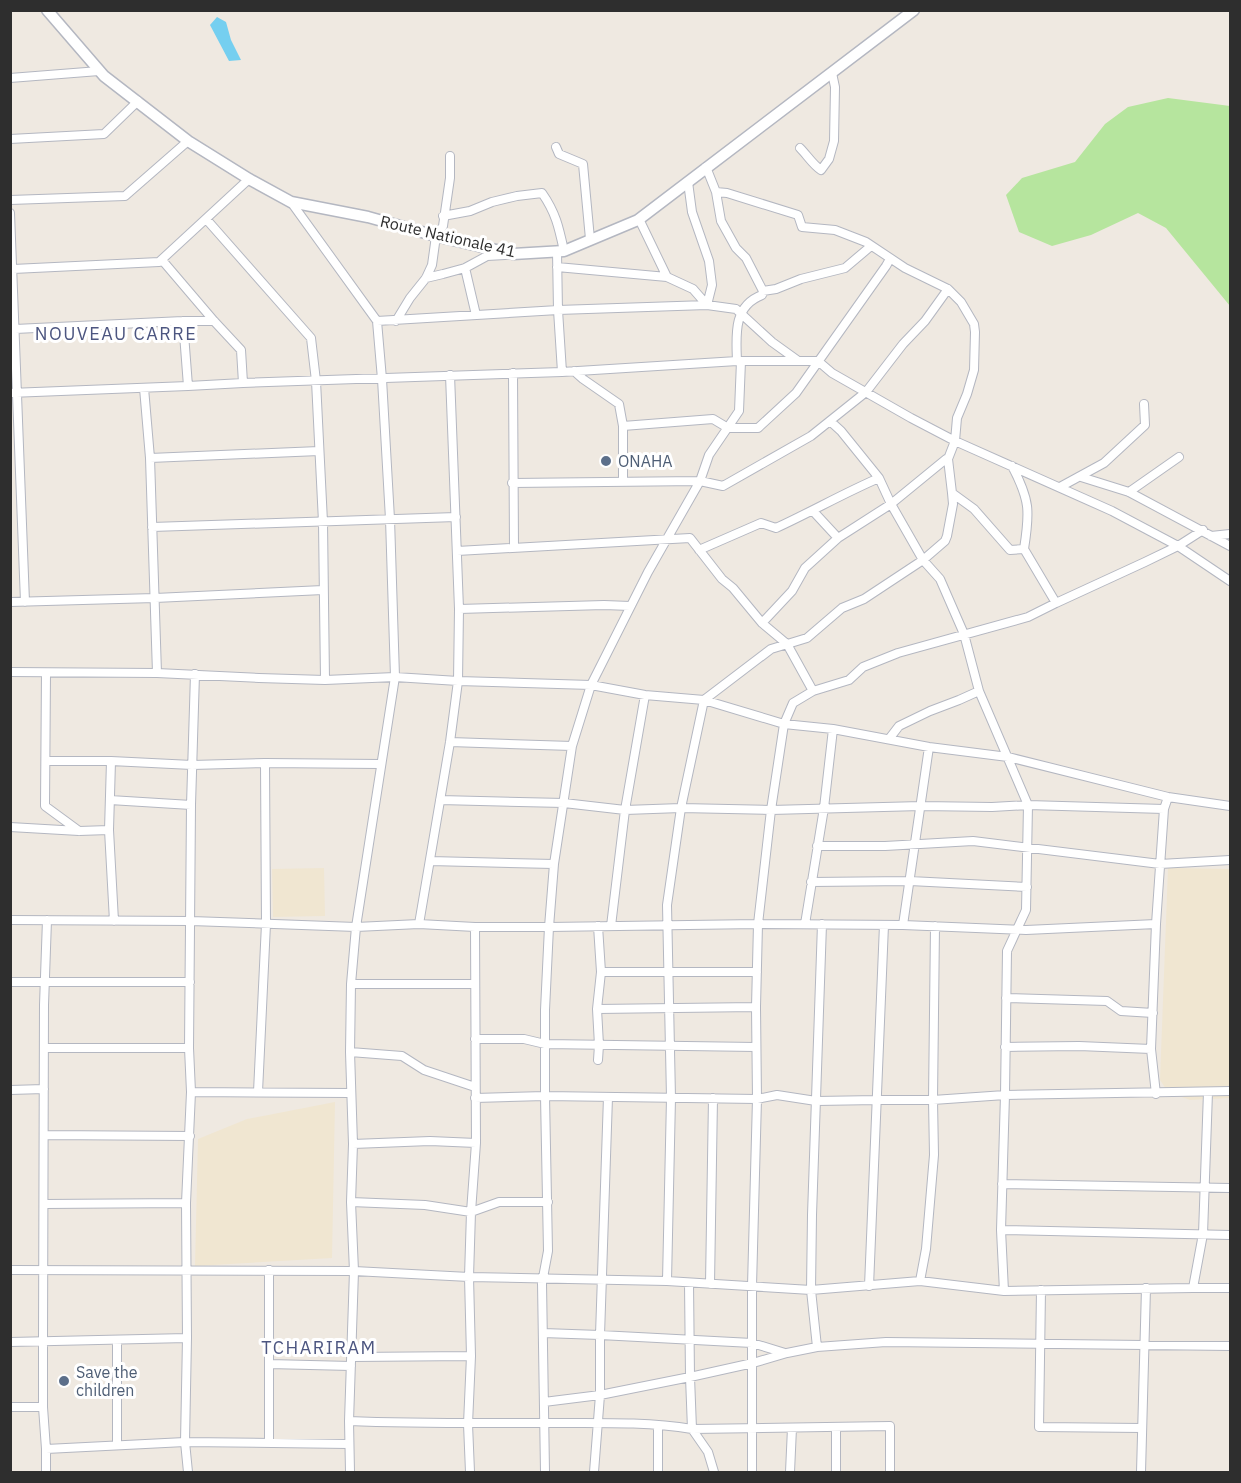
<svg xmlns="http://www.w3.org/2000/svg" width="1241" height="1483" font-family="'IBM Plex Sans',sans-serif">
<style>
.education{fill:#f0e6d1}
.green{fill:#b6e59e}
.water{fill:#75cff0}
.lines{fill:none;stroke-linecap:round;stroke-linejoin:round}
.street-casing{stroke:#b4b7c1;stroke-width:10}
.secondary-casing{stroke:#b4b7c1;stroke-width:13}
.street{stroke:#fff;stroke-width:8}
.secondary{stroke:#fff;stroke-width:10}
.service-dot{fill:#5c6f8a;stroke:#fff;stroke-width:2}
.labels{text-anchor:middle;stroke-width:6;stroke-linejoin:round;paint-order:stroke}
.street-label{font-size:16px;fill:#2e2e2e;stroke:#fff}
.service-label{font-size:16px;fill:#4e5e75;stroke:#fff;text-anchor:start}
.neighbourhood-label{font-size:18px;letter-spacing:1.5px;fill:#4d5680;stroke:#fff}
</style>
<rect width="100%" height="100%" fill="#efe9e1"/>
<!-- education -->
<path class="education" d="M324 868 325 916 273 917 272 869Z
M1168 868 1230 869V1098L1190 1100 1168 1092 1160 1080Z
M335 1102 332 1258 195 1266 198 1139 247 1119Z"/>
<!-- green -->
<path class="green" d="M1168 98 1230 106V306L1166 228 1138 213 1091 235 1052 246 1019 232 1006 195 1022 178 1075 162 1105 124 1128 107Z"/>
<!-- water -->
<path class="water" d="M217 17 226 22 231 40 241 60 229 61 210 25Z"/>
<g class="lines">
<!-- street casing -->
<g class="street-casing">
<path id="street" d="M10 78 99 71
M10 139 104 134 138 101
M556 147 559 154 583 164 590 239
M800 148C807 155 813 165 821 170L829 159 834 141 835 87 832 73
M706 167 716 192 721 221 736 248 746 258 763 291 762 295C733 306 736 335 737 361
M688 182 692 212 709 261 712 285 707 305
M10 200 125 196 188 141
M291 202 377 321 382 379 390 519 395 677 356 927 351 984 350 1052 353 1144 351 1202 354 1271 349 1421 350 1472
M10 213 25 602
M443 216 470 211 492 202 517 196 542 193C556 213 559 228 564 251
M639 219 667 277
M207 220 311 338 316 381 323 522 325 680
M557 252 558 310 562 372
M162 260 214 321 241 350 243 383
M557 267 667 277 693 289 707 305
M465 268 476 315
M13 269 159 262 249 179
M426 278 443 274 465 268 487 256 505 255
M948 289 961 302 974 324 975 332 974 370 967 394 957 418 955 441 948 459 952 493 974 509 1010 550 1024 549 1056 603
M763 291 776 289 801 279 845 268 871 246
M183 321 188 386
M377 321 558 310 707 305 736 309 772 342 797 360
M396 321 410 298 426 278 432 265 436 236 443 226 450 178V156
M15 329 183 321H214
M574 371 583 379 619 404 623 426V482
M513 373 514 548
M144 388 150 458 157 673
M10 393 188 386 243 383 562 372 737 361H818L832 373 911 418 955 441 1112 511 1178 546 1230 581
M830 421 841 431 879 478 891 504 923 560 940 579 964 634 979 691 1028 805 1026 910 1007 951 1005 1095 1001 1230 1004 1291
M623 426 713 419 728 428H758L796 393 886 266 890 259
M150 458 319 451
M1012 466C1030 500 1030 511 1024 549
M1081 477 1129 492 1230 546
M512 483 700 481 723 486 811 436 866 392 903 344 925 321 948 289 905 268 866 242 835 230 802 227 798 215 727 193 716 192
M1060 487 1104 463 1145 425 1144 404
M1129 492 1179 457
M813 511 838 538
M152 527 456 517
M1211 536 1230 534
M699 550 761 523 776 528C811 512 844 493 879 478
M457 551 690 538 722 579 733 588 762 623 787 644 813 691
M10 602 155 598 323 590
M459 609 604 605 630 606
M762 623 792 591 805 568 838 538 891 504 946 459H948
M10 672 157 673 259 678 325 680 395 677 458 681 591 685 645 695 704 700 784 724 833 729 929 747 1008 757 1168 797 1230 806
M46 673 45 806 79 831
M889 739 899 726 930 711 959 700 979 691
M450 742 572 746
M46 761H111L192 765 265 763 380 764
M111 761 109 830 114 921
M110 800 191 805
M440 800 564 803 625 810 681 808 771 810 921 806 992 807 1028 805 1164 809
M10 827 79 831 109 830
M817 846H885L973 841 1160 864 1230 860
M430 861 554 864
M811 882 910 881 1027 887
M10 920 191 921 356 927 419 924 475 927H549L758 924 903 925 1026 930 1156 924
M419 924 450 742 458 681 459 609 450 375
M805 924 824 808 833 729
M903 925 929 747
M611 926 625 810 645 695
M601 972H757
M10 982H190
M351 984H474
M1006 998 1107 1001 1121 1011 1153 1013
M597 1009 756 1007
M475 1039H524L545 1044 756 1047
M1005 1047 1079 1046 1151 1049
M44 1048H189
M350 1052 402 1056 424 1070 475 1087
M598 1060 599 1045 597 1009 601 972 598 926
M10 1090 44 1089
M191 1092 351 1093
M258 1092 266 924 265 763
M1156 1094 1151 1049 1156 924 1164 809 1168 797
M475 1098 545 1096 757 1099 777 1095 816 1101 878 1100H933L1005 1095 1230 1091
M44 1135 190 1136
M353 1144 430 1141 476 1143
M1002 1184 1230 1188
M351 1202 425 1205 471 1212 499 1202H548
M44 1204 186 1203
M1001 1230 1230 1235
M10 1270 354 1271 469 1277 667 1281 811 1290 920 1281 1004 1291 1193 1288H1230
M667 1281 671 1098 667 905 681 808 704 700 771 649 807 638 842 608 864 599 923 560 945 541 947 536 953 504 952 493
M920 1281 926 1249 934 1155 933 1100 935 926
M689 1283 690 1377 692 1429 708 1452 714 1472
M710 1284 713 1098
M869 1286 884 925
M1193 1288 1203 1234 1208 1092
M1041 1290 1039 1427 1142 1428
M543 1333 600 1335 752 1343 785 1353
M117 1340V1445
M10 1342 187 1338
M817 1347 811 1290 812 1215 822 924
M352 1357 471 1356
M269 1364 351 1366
M544 1402 600 1395 690 1377 753 1363 787 1353 817 1347 886 1342 1230 1346
M10 1407H43
M349 1421C419 1424 489 1423 559 1423 603 1423 649 1422 692 1429L890 1426V1472
M658 1425V1472
M269 1443V1270
M46 1449 185 1442 349 1444
M46 1472V1449L43 1407V1341L44 1005 47 920
M188 1472 185 1442 187 1338 186 1203 191 1092 189 1048 191 805 195 674
M470 1472 468 1424 471 1356 469 1277 471 1212 476 1143 475 927
M545 1472 542 1283 548 1251 545 1096V1010L549 927 554 864 572 746 591 685 648 572 700 481 709 455 739 411 741 361
M594 1472 600 1395V1335L608 1097
M752 1472V1286L757 1099 756 1007 758 924 771 810 784 724 793 703 813 691 849 680 863 667 898 653 1028 617 1056 603 1145 562 1178 546 1203 530
M790 1472 792 1428
M836 1472V1427
M1141 1472 1146 1288"/>
</g>
<!-- secondary casing -->
<g class="secondary-casing">
<path id="secondary" d="M47 10 104 76 188 141 249 179 291 202 368 217 436 236 513 254 564 251 638 220 914 10"/>
</g>
<!-- street -->
<use href="#street" class="street"/>
<!-- secondary -->
<use href="#secondary" class="secondary"/>
</g>
<!-- markers -->
<g class="service-dot">
<circle cx="606" cy="461" r="6"/>
<circle cx="64" cy="1381" r="6"/>
</g>
<g class="labels">
<!-- street labels -->
<g class="street-label">
<text transform="translate(448 236) rotate(13)" y="6">Route Nationale 41</text>
</g>
<!-- service labels -->
<g class="service-label">
<text x="618" y="467">ONAHA</text>
<text x="76" y="1378">Save the<tspan x="76" dy="18">children</tspan></text>
</g>
<!-- neighbourhood labels -->
<g class="neighbourhood-label">
<text x="116" y="340">NOUVEAU CARRE</text>
<text x="319" y="1354">TCHARIRAM</text>
</g>
</g>
<!-- border -->
<rect width="1241" height="1483" fill="none" stroke="#2e2e2e" stroke-width="24"/>
</svg>
